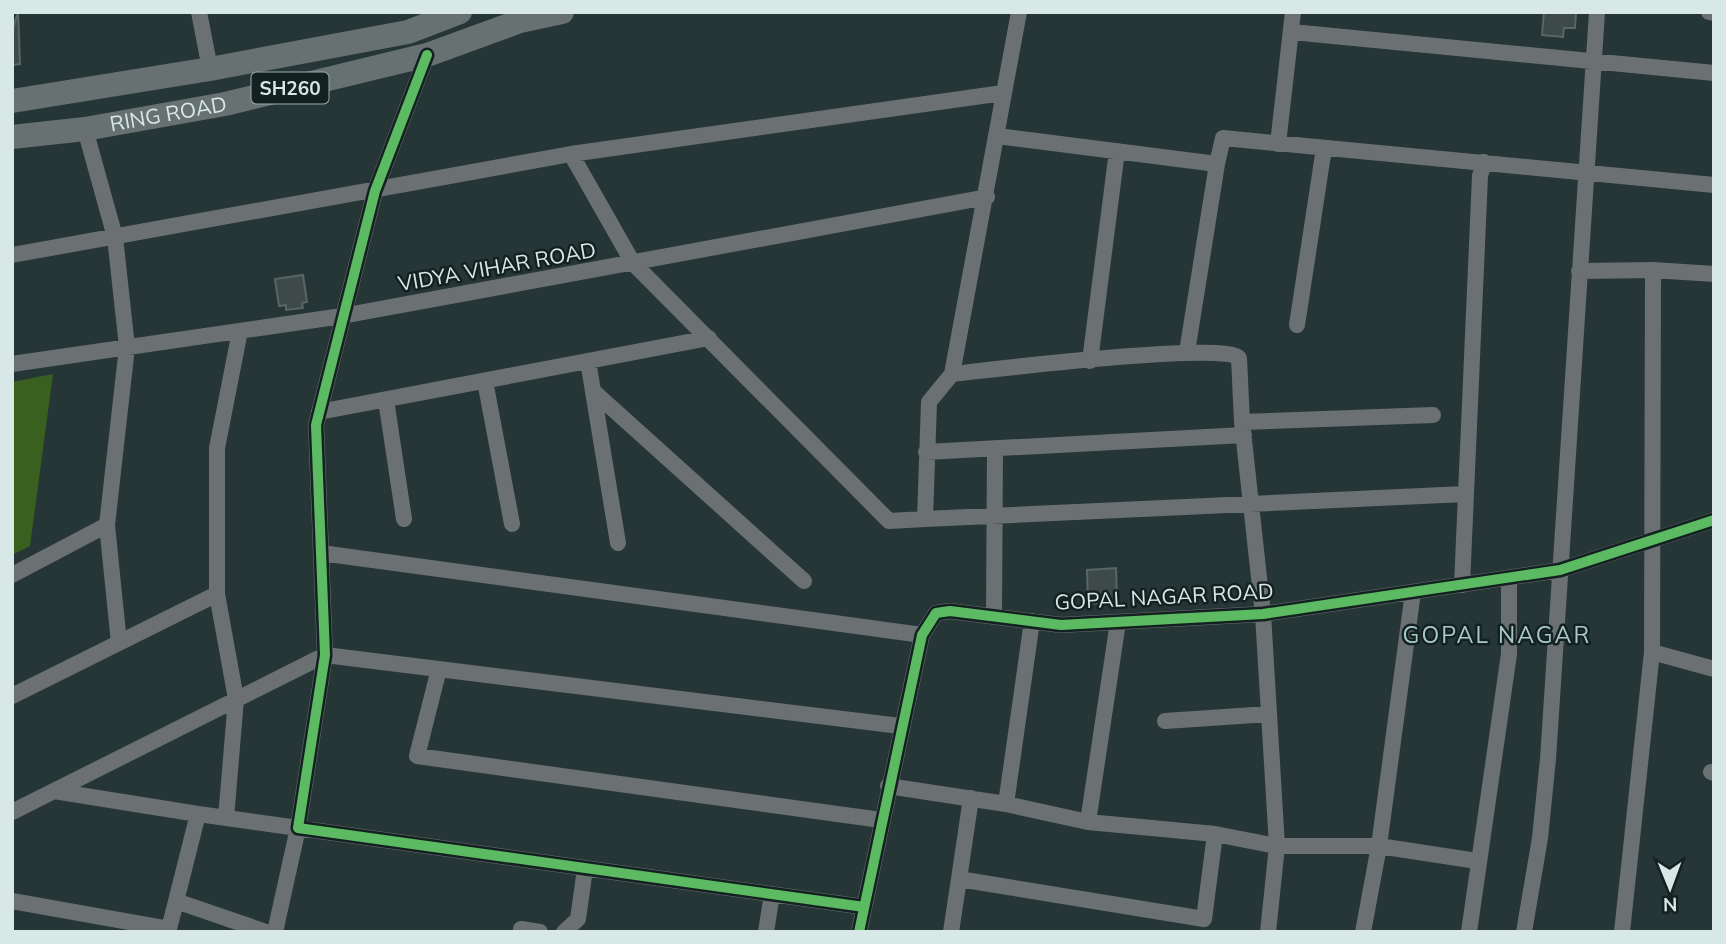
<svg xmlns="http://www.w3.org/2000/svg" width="1726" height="944" font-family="Mulish,sans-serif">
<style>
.green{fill:#3a6020}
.building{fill:#3e4a48;stroke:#596663;stroke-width:2}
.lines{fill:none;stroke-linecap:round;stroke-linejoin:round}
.street{stroke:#6b7172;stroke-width:16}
.primary{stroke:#677172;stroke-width:24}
.cycleway-casing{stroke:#142121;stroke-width:15}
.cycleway{stroke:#5cba63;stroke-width:10}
.labels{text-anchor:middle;stroke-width:5;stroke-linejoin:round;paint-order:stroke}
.shield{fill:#142121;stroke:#9cacac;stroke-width:2}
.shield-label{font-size:19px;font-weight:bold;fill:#d7e8e7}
.street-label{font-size:21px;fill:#d7e8e7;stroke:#142121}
.neighbourhood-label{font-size:23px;letter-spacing:2px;fill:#a8c9c8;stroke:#142121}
</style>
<rect width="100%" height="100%" fill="#263636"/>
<!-- green -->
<path class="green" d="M53 374 30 546 12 555V382Z"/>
<!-- building -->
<path class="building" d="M18 12 20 64 12 65V32Z
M1544 12H1576L1575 28H1564L1563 37 1542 35Z
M303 275 307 302 302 303 303 308 286 310V305L279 306 275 279Z
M1116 568 1117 602 1088 604 1087 570Z"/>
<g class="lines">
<!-- street -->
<path class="street" d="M199 12 210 69
M1709 12 1714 13
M1292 32 1714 73
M427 55 375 191 316 425 325 655 298 828 864 907
M85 129 115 237 127 347 107 525 119 643
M997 136 1217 164 1223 138 1714 185
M1278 144 1293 12
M571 154 633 263 889 521 925 519 929 402 952 374 1019 12
M12 255 571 154 1003 93
M1653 270 1714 274
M1579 271 1653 270 1652 652 1622 932
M1297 325 1324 148
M1187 352 1217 164
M588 361 618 543
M1090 361 1117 151
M12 364 342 316 987 197
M952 374C989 370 1225 341 1239 358L1242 422 1263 614 1277 846 1268 932
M485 381 512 524
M593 391 804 581
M386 400 404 519
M319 412 709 338
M1242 422 1433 415
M926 452 1244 435
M925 519 1465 494
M321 553 922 635
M12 575 107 525
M1462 585 1480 176 1484 162
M994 616 995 448
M1652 652 1714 669
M439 669 417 756 881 820
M12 696 217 594
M1165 721 1269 714
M1711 772 1714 773
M888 786 1006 804 1032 621
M54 791 198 814
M1006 804 1088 822 1215 834 1277 846H1379L1413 592
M12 812 325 655 900 726
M226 818 236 699 217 594V448L240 331
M1088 822 1118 622
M959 879 971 798
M12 901 169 929 198 814 298 828 275 932
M176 901 266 932
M521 929 540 932
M564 932 578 919 585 869
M766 932 772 894
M859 932 922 635 936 613 950 611 1061 625 1263 614 1560 570 1714 520
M951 932 959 879 1204 919 1215 834
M1363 932 1379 846 1477 861
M1469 932 1509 654V578
M1524 932 1540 838 1548 759 1597 12"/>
<!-- primary -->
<g class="primary">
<path d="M12 101 210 69 408 32 460 12"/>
<path id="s1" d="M12 137 85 129 225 104 427 55 520 21 562 12"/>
</g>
<!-- cycleway casing -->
<g class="cycleway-casing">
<path id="cycleway" d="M427 55 375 191 316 425 325 655 298 828 864 907
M859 932 922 635 936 613 950 611 1061 625 1263 614 1560 570 1714 520"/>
</g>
<!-- cycleway -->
<use href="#cycleway" class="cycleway"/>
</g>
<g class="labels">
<!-- shield labels -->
<rect class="shield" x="251.5" y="72.5" width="77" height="31" rx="5"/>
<g class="shield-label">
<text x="290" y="95">SH260</text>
</g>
<!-- street labels -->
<g class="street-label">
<text dy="7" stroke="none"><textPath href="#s1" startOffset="158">RING ROAD</textPath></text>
<text transform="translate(497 267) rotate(-10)" y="7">VIDYA VIHAR ROAD</text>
<text transform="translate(1164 597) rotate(-3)" y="7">GOPAL NAGAR ROAD</text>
</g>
<!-- neighbourhood labels -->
<g class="neighbourhood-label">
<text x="1497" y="643">GOPAL NAGAR</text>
</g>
</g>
<!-- border -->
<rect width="1726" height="944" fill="none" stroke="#d7e8e7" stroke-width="28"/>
<!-- north arrow -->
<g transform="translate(1670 888) rotate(179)" stroke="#142121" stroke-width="5" paint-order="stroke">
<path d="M0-5L12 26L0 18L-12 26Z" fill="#d7e8e7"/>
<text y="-10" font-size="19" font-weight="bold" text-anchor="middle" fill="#d7e8e7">N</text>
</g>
</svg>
